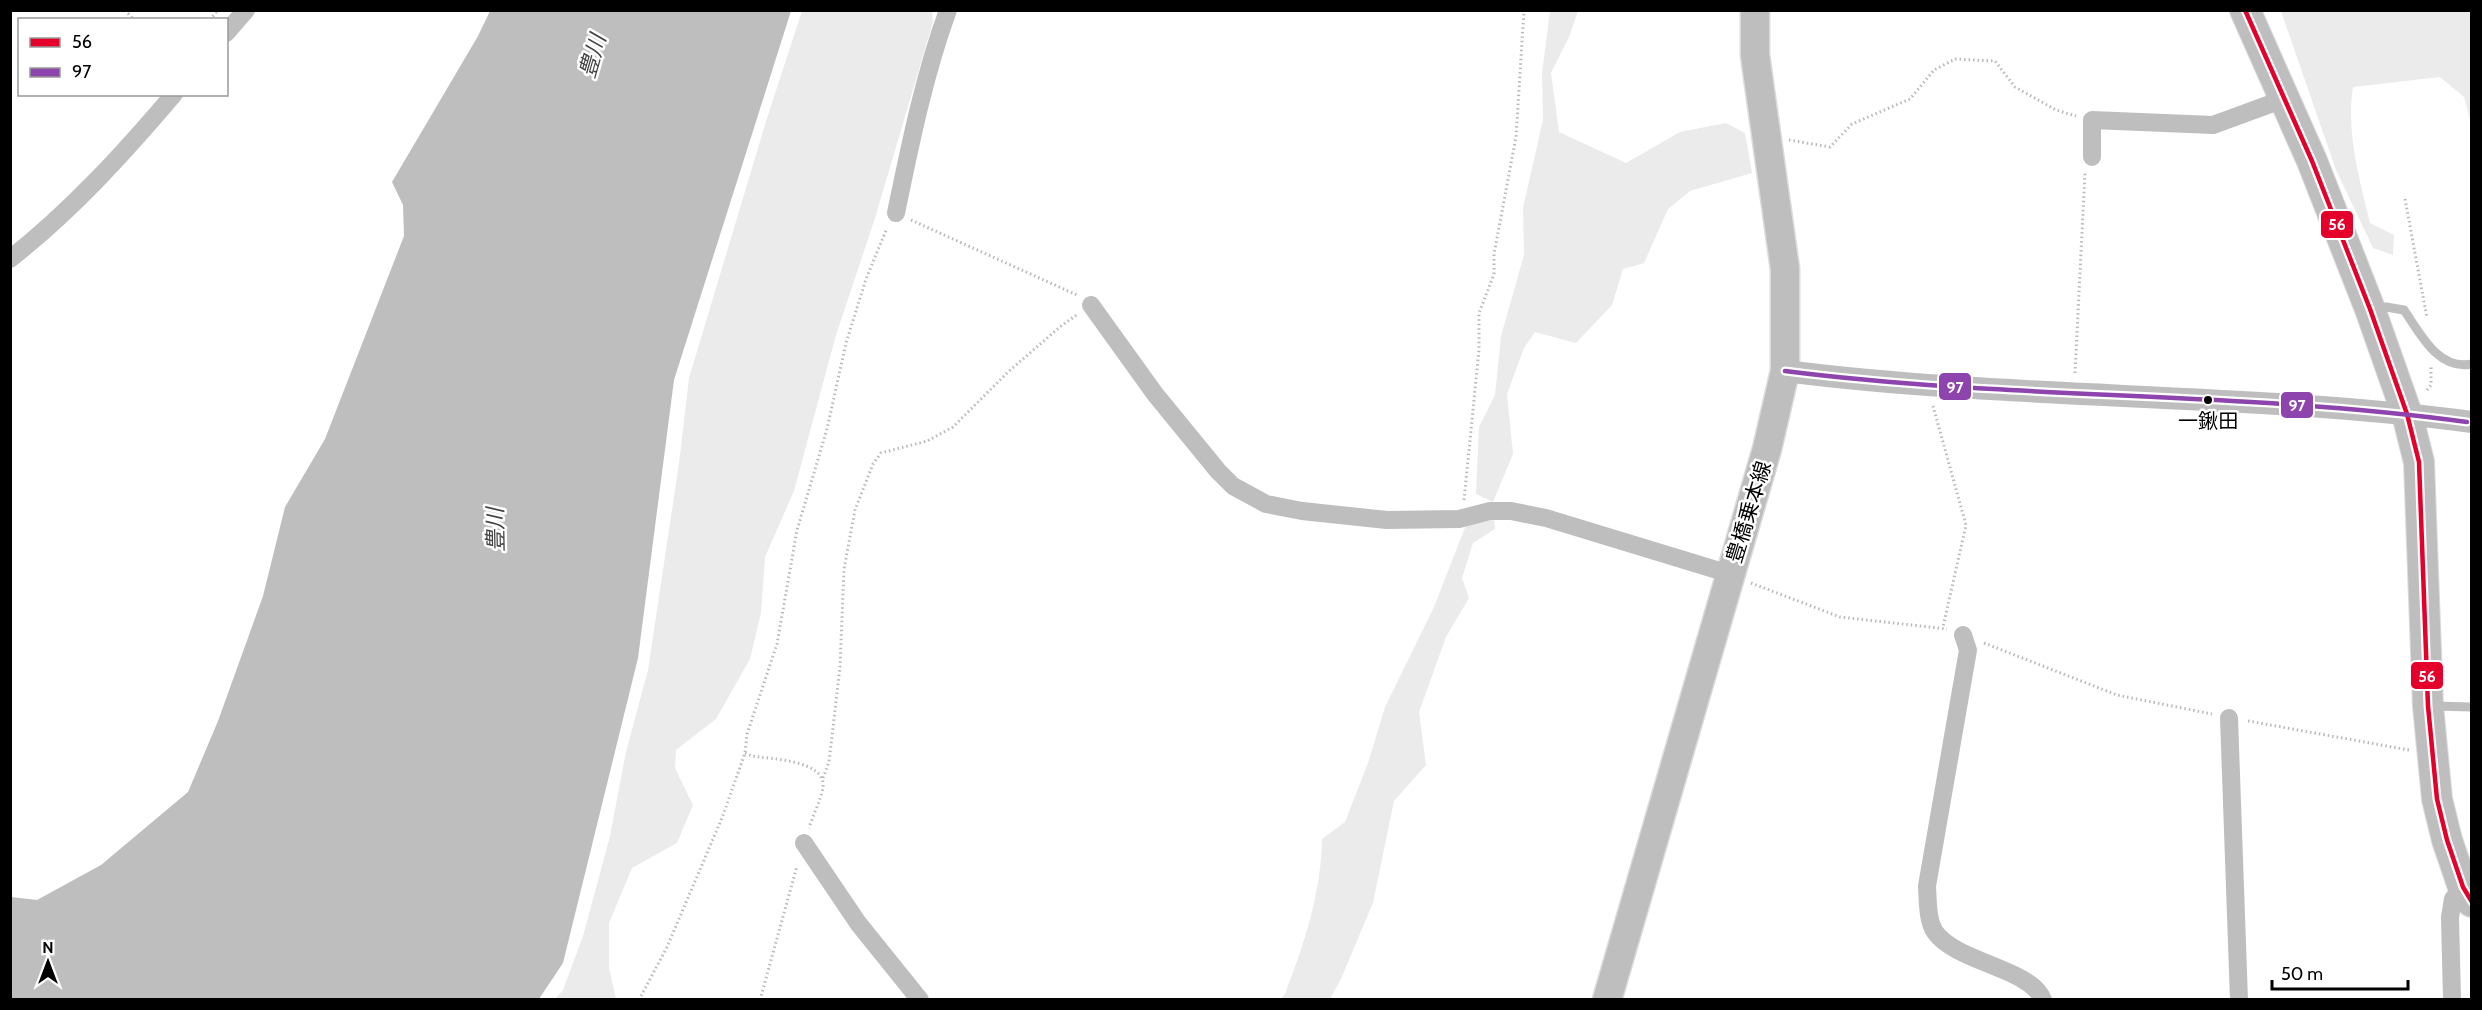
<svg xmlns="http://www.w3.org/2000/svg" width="2482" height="1010" font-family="Cabin,'Noto Sans JP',sans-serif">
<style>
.green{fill:#ebebeb}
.water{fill:#bebebe}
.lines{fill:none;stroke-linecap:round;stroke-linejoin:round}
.primary-casing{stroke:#dbdbdb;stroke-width:31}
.trunk-casing{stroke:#dbdbdb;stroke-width:32}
.path{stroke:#b9b9b9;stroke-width:3;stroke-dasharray:1.5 3;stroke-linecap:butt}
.service{stroke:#bebebe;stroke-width:9}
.minor{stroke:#bebebe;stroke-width:18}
.tertiary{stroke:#bebebe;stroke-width:22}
.primary{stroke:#bebebe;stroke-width:28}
.trunk{stroke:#bebebe;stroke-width:30}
.bus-1-casing{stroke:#fff;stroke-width:9}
.bus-2-casing{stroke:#fff;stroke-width:9}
.bus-1{stroke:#e4002b;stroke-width:4.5}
.bus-2{stroke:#8e44ad;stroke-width:4.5}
.bus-dot{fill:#000;stroke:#fff;stroke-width:2}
.labels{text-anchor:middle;stroke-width:5;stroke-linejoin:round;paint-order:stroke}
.bus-label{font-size:20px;fill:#000;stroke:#fff}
.street-label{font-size:21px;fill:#000;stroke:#fff}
.water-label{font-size:22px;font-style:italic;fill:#434343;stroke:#fff}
.line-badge{stroke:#fff;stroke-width:2}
.badge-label{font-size:16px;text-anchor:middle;font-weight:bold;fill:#fff}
</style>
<rect width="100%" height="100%" fill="#fff"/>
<!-- green -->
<path class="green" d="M802 11H932L933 22 875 218 836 335 794 491 765 557 761 613 750 659 716 719 676 750 675 768 693 805 677 843 632 868 609 923V968L616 999H555L563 990 583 936 610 836 626 752 648 670 679 463 689 378 767 118Z
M1550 11H1578L1569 37 1551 73 1559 132 1626 163 1680 132 1726 123 1745 133 1752 173 1690 191 1668 209 1644 263 1623 269 1612 305 1576 343 1535 332 1524 348 1507 394 1513 454 1493 502 1476 494 1479 427 1495 395 1501 336 1524 255 1523 208 1543 120 1542 73Z
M2281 11H2471V123L2464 97 2440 77 2353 87C2346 132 2359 178 2370 223L2394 235 2393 255 2373 248 2336 170Z
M1494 520 1495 529 1473 543 1462 578 1469 598 1446 637 1419 712 1426 765 1394 801 1373 903 1340 981 1330 999 1280 1000 1285 994C1304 944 1321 894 1322 839L1345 822 1368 763 1385 707 1434 607 1466 525Z"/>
<!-- water -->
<path class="water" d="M490 11H791L674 380 638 658 563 963 539 999H11V897L37 900 101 865 188 792 218 721 263 596 285 507 325 439 404 236 403 205 392 182 478 36Z"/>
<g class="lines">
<!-- primary casing -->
<g class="primary-casing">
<path id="primary" d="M1607 1000 1767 449 1785 371V269L1755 55V10"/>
</g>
<!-- trunk casing -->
<g class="trunk-casing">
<path id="trunk" d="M2245 10 2312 161 2370 309 2407 414 2419 462 2428 706 2437 799 2447 840 2463 887 2472 902"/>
</g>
<!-- path -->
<path class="path" d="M125 10 134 20
M210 20 218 10
M1789 140 1830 147 1852 124 1910 99 1934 70 1955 59 1995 61 2015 87 2056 110 2076 116
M2405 199 2427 318
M911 220 1077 295
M2075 373 2085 173
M2427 390 2431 385V367
M1933 406 1966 525 1943 627
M1464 500 1479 350V313L1494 274V254L1516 137 1524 10
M1751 583 1840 617 1947 629
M1984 643 2117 695 2212 714
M2248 721 2409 750
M745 753 752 756C770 759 826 760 823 787 821 800 813 815 809 828
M823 778 829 762 840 667 844 569 855 510 873 464 881 453 927 441 953 427 1008 372 1061 326 1078 314
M639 1000 667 947 722 818 745 753 747 734 777 644 797 530 827 429 846 343 866 279 887 228
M760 1000 797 866"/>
<!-- service -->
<path class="service" d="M2373 309 2386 307 2404 310C2420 333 2438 371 2472 364
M2433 706 2472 707"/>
<!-- minor -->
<path class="minor" d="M226 33 246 10
M2092 157V120L2213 125 2284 99
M896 213C910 145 924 76 948 10
M10 259C71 211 124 153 174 94
M1091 305 1155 394 1218 471 1233 486 1266 504 1302 511 1387 520 1459 519 1490 511H1511L1546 518 1730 574
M1963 635 1968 650 1927 886C1928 900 1927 920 1935 932 1957 963 2031 968 2043 1000
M2229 718 2239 1000
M804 843 858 923 920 1000
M2452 1000 2450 917 2453 899 2463 887"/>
<!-- tertiary -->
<path class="tertiary" d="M1785 371C2013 400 2244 392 2472 422"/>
<!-- primary -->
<use href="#primary" class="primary"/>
<!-- trunk -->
<use href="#trunk" class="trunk"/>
<!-- bus-1 casing -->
<g class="bus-1-casing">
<path id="bus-1" d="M2245 10 2312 161 2370 309 2407 414 2419 462 2428 706 2437 799 2447 840 2463 887 2472 902"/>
</g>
<!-- bus-2 casing -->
<g class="bus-2-casing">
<path id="bus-2" d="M1785 371C2012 400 2241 391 2467 422"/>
</g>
<!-- bus-1 -->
<use href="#bus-1" class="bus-1"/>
<!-- bus-2 -->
<use href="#bus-2" class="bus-2"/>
</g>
<!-- markers -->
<circle class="bus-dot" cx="2208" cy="400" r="5"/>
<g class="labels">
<!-- bus labels -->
<g class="bus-label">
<text x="2208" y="428">一鍬田</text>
</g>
<!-- street labels -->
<g class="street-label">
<text transform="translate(1749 512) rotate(-73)" y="7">豊橋乗本線</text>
</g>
<!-- water labels -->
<g class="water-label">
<text transform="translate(592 56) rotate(-74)" y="8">豊川</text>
<text transform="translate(495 530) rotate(-91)" y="8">豊川</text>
</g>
</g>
<g class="line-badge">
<rect x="2320" y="210" width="34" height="29" rx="6" fill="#e4002b"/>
<rect x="1938" y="372" width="34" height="29" rx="6" fill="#8e44ad"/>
<rect x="2280" y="391" width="34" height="28" rx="6" fill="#8e44ad"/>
<rect x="2410" y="661" width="34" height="29" rx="6" fill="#e4002b"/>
</g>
<g class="badge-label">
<text x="2337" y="230">56</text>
<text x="1955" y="393">97</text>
<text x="2297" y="411">97</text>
<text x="2427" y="682">56</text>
</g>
<!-- border -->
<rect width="2482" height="1010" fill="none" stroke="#000000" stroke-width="24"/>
<!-- legend -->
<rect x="18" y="18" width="210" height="78" fill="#ffffff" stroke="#999999" stroke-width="1.5"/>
<rect x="30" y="38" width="30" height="9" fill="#e4002b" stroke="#999999" stroke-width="1.5"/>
<text x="72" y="48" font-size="18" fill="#000000">56</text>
<rect x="30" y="68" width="30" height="9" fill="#8e44ad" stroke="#999999" stroke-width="1.5"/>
<text x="72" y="78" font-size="18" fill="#000000">97</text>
<!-- north arrow -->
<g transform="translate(48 962)" stroke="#ffffff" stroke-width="4.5" paint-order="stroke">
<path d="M0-4.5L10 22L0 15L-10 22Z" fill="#000000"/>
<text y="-9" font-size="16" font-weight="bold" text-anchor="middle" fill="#000000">N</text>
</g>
<!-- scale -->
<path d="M2272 980v9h136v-9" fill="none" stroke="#000000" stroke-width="3"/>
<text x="2281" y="980" font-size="18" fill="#000000" stroke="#ffffff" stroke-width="4.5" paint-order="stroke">50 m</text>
</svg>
